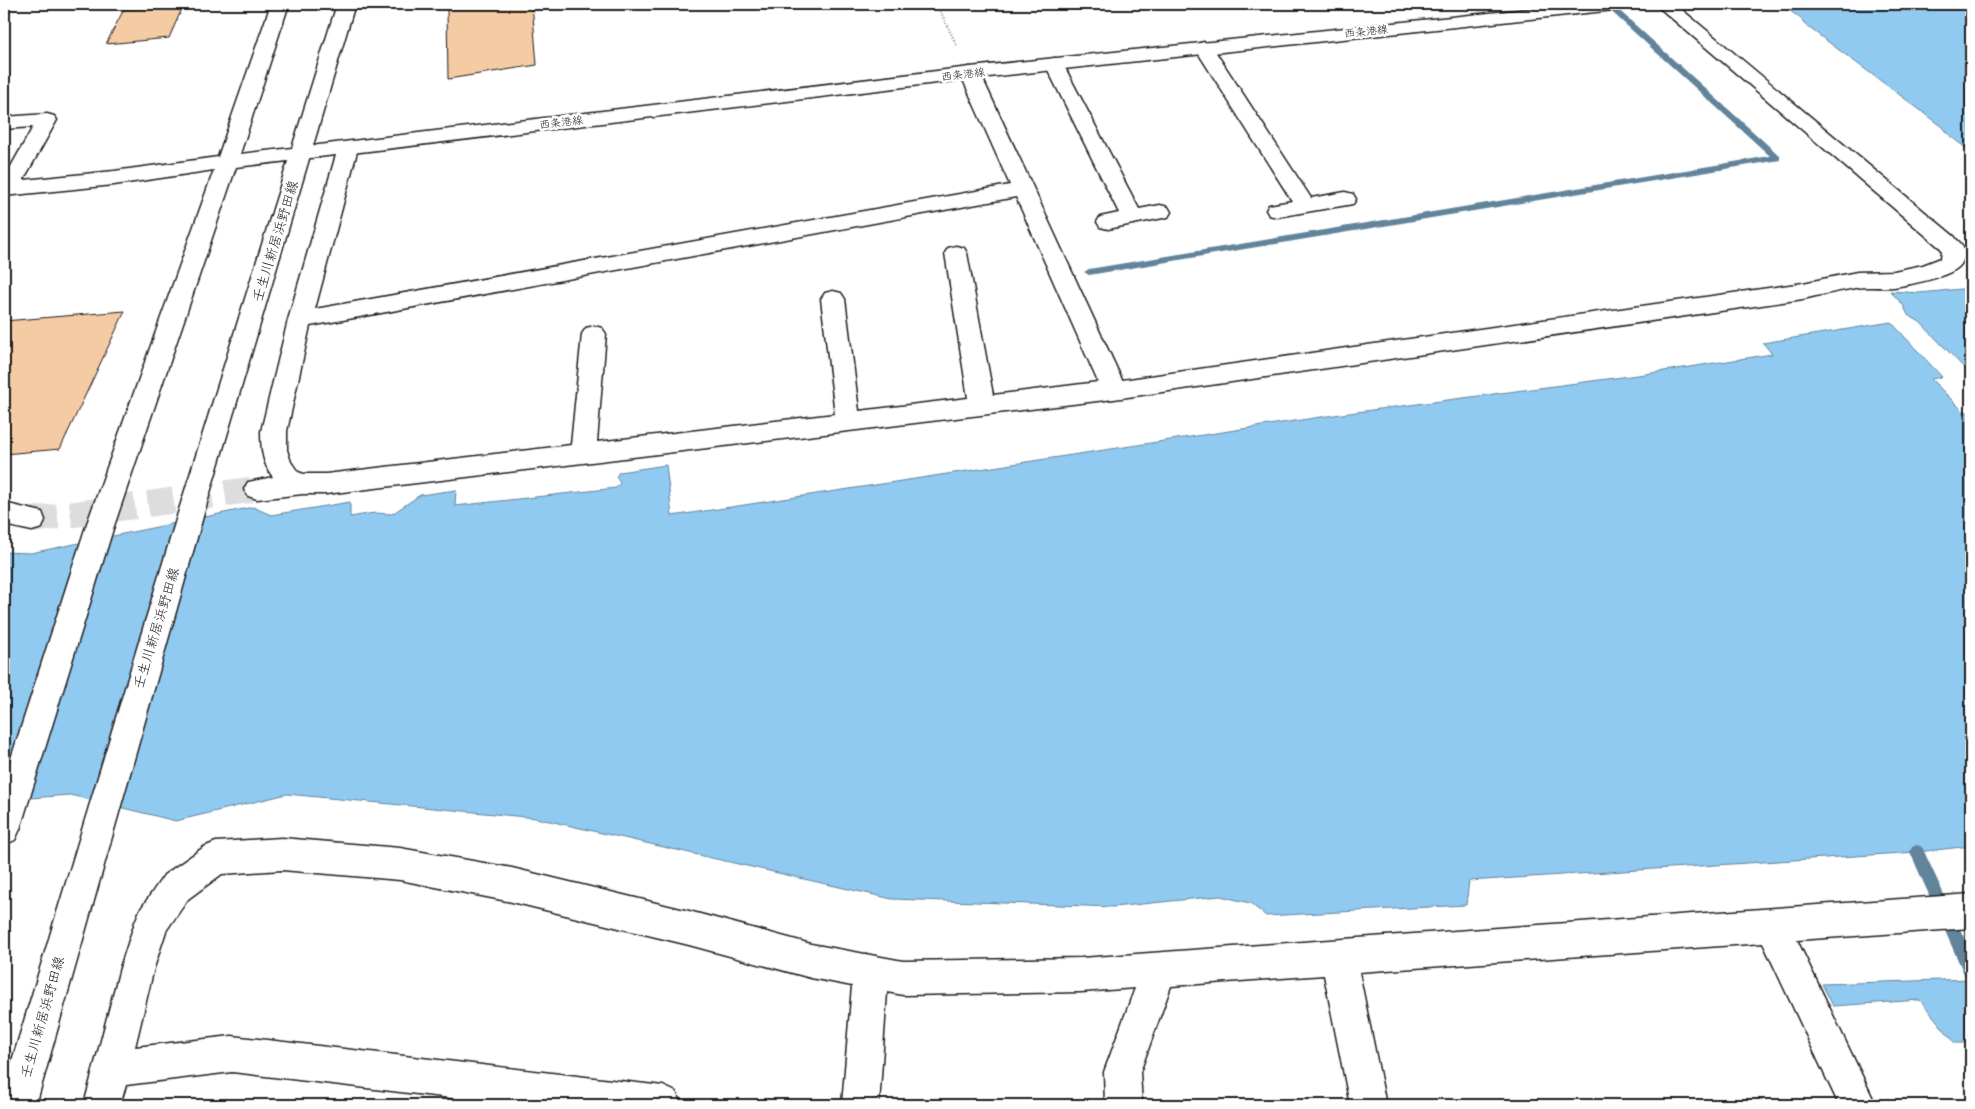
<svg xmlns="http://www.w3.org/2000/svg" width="1975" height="1109" font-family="Mali,'Klee One',sans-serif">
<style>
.water{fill:#91caf0;stroke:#62849b}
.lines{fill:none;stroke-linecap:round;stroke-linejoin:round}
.stream{fill:#62849b;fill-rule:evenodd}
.building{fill:#f5cba4;stroke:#1c1c1c}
.street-tunnel{stroke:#ddd;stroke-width:26;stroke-dasharray:26 13;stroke-linecap:butt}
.street-casing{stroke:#1c1c1c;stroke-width:3}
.secondary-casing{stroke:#1c1c1c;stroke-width:3}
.primary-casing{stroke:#1c1c1c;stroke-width:3}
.path{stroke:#1c1c1c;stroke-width:2.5;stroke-dasharray:0.5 2.5;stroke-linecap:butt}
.street{fill:#fff;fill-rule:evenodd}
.secondary{fill:#fff;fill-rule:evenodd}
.primary{fill:#fff;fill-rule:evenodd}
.labels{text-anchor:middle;stroke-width:5;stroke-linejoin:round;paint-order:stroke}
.far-street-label{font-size:11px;fill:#1c1c1c;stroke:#fff}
.street-label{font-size:14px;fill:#1c1c1c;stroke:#fff}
</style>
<rect width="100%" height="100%" fill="#fff"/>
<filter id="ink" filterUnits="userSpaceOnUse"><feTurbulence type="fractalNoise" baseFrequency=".02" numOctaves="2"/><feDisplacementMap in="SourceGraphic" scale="10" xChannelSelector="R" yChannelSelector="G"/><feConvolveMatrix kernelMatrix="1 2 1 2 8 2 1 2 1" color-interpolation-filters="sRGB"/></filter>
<g filter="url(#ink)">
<!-- water -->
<path class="water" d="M1781 4H1971V152L1950 136 1943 127 1804 24 1801 19Z
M1971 288V375L1920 322 1908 315 1903 305 1890 291 1920 293Z
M1891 322 1942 377 1931 379 1963 411 1971 413V846L1917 852 1469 881 1466 905 1266 916 1250 903 1220 896 1113 907 892 899 536 818 287 794 176 821 70 795 4 800V552L31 553 253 507 271 515 350 502V517L374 513 392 514 420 495 456 490 455 506 616 488 620 483 616 477 619 472 666 465 672 516 1334 415 1645 374 1772 354 1763 343Z
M1971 979V1043H1955L1920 1000 1833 1006 1822 984Z"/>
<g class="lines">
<!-- stream -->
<path class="stream" d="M1603 4H1612L1780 156V160L1089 275 1084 272 1089 269 1770 156Z
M1917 845 1922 847 1971 953V978L1965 976 1910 852 1912 847Z"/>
</g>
<!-- building -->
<path class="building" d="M184 4 169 38 106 44 124 9Z
M478 4H532L537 65 448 79 447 8Z
M125 311 60 449 4 454V321Z"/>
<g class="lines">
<!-- street-tunnel -->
<path class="street-tunnel" d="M32 520 257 489"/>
<!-- street casing -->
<g class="street-casing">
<path id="street" d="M1204 42 1211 44 1213 48 1311 198 1345 192 1353 194 1356 199 1353 204 1277 217 1269 215 1266 210 1269 205 1292 201 1195 48 1197 44Z
M1054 58 1061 60 1063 64 1139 209 1160 205 1168 207 1171 212 1168 217 1108 229 1100 227 1097 222 1100 217 1119 213 1045 64 1047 60Z
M970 67 977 69 980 73 1122 380 1803 283 1857 272 1894 271 1923 265 1941 258 1942 250 1936 242 1939 237C1960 231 1974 256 1956 269 1943 278 1909 285 1894 287 1881 288 1868 286 1855 288 1838 291 1820 295 1803 299L1114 399 326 494H303L257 499 248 496 244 489 248 482 273 477C262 463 261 448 261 431L288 320 338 148 341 144 348 142 355 144 358 148 315 309 1010 185 960 73 963 69ZM1016 197 1098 382 993 395 967 253 964 248 956 246 948 248 945 253 968 398 859 411 845 299 841 293 833 291 825 293 821 299 835 414 597 442 606 334 602 328 594 326 586 328 582 334 571 445 326 474H304L298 472 291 462 287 450V431L310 326Z
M47 114 54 116 57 120 16 193 9 195 4 193V179L33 127 4 129V117Z
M4 503 42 512 45 520 42 528 32 531 4 525Z
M282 838 400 848 512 868 689 911 811 944 903 961 1081 958 1971 894V928L1797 940 1876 1105H1839L1763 943 1359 972 1386 1105H1350L1324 975 1171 986 1140 1072 1142 1105H1105L1104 1072 1135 988 1081 992 903 995 887 992 879 1105H842L852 986 811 978 689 945 512 902 400 880 282 870 222 874 188 899 166 931 154 968 135 1047 232 1036 663 1086 676 1092 681 1105H510L232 1072 126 1085 120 1105H84L120 968 135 922 140 910 164 875 204 847 216 842Z"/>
</g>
<!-- secondary casing -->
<g class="secondary-casing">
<path id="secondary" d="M1575 4H1633L1630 8 1624 9 970 79 302 159 295 157 292 153 295 149 302 147 970 67Z
M1655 4H1675L1955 237 1958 242 1955 247 1947 249 1939 247Z"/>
</g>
<!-- primary casing -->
<g class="primary-casing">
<path id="primary" d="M271 4H289L240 154 292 148 337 4H355L204 513 36 1105H4V1087L178 513 288 161 236 167 113 529 20 829 15 840 4 845V780L85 529 214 170 114 185 4 196V182L114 171 218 157Z"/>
</g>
<!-- path -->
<path class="path" d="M937 4 957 46"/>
<!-- street -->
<use href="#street" class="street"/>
<!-- secondary -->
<use href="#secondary" class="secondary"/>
<!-- primary -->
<use href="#primary" class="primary"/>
</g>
</g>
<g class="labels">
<!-- far-street labels -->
<g class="far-street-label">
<text transform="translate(1366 31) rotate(-6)" y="4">西条港線</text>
<text transform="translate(963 74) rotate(-7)" y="4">西条港線</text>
<text transform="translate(561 122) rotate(-7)" y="4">西条港線</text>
</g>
<!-- street labels -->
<g class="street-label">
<text transform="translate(275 241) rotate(-73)" y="5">壬生川新居浜野田線</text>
<text transform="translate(156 628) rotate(-73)" y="5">壬生川新居浜野田線</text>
<text transform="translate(42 1017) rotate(-74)" y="5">壬生川新居浜野田線</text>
</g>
</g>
<!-- margin -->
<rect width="1975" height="1109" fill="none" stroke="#fff" stroke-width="20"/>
<rect x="10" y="10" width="1955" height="1089" fill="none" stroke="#1c1c1c" stroke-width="2" filter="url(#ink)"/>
</svg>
